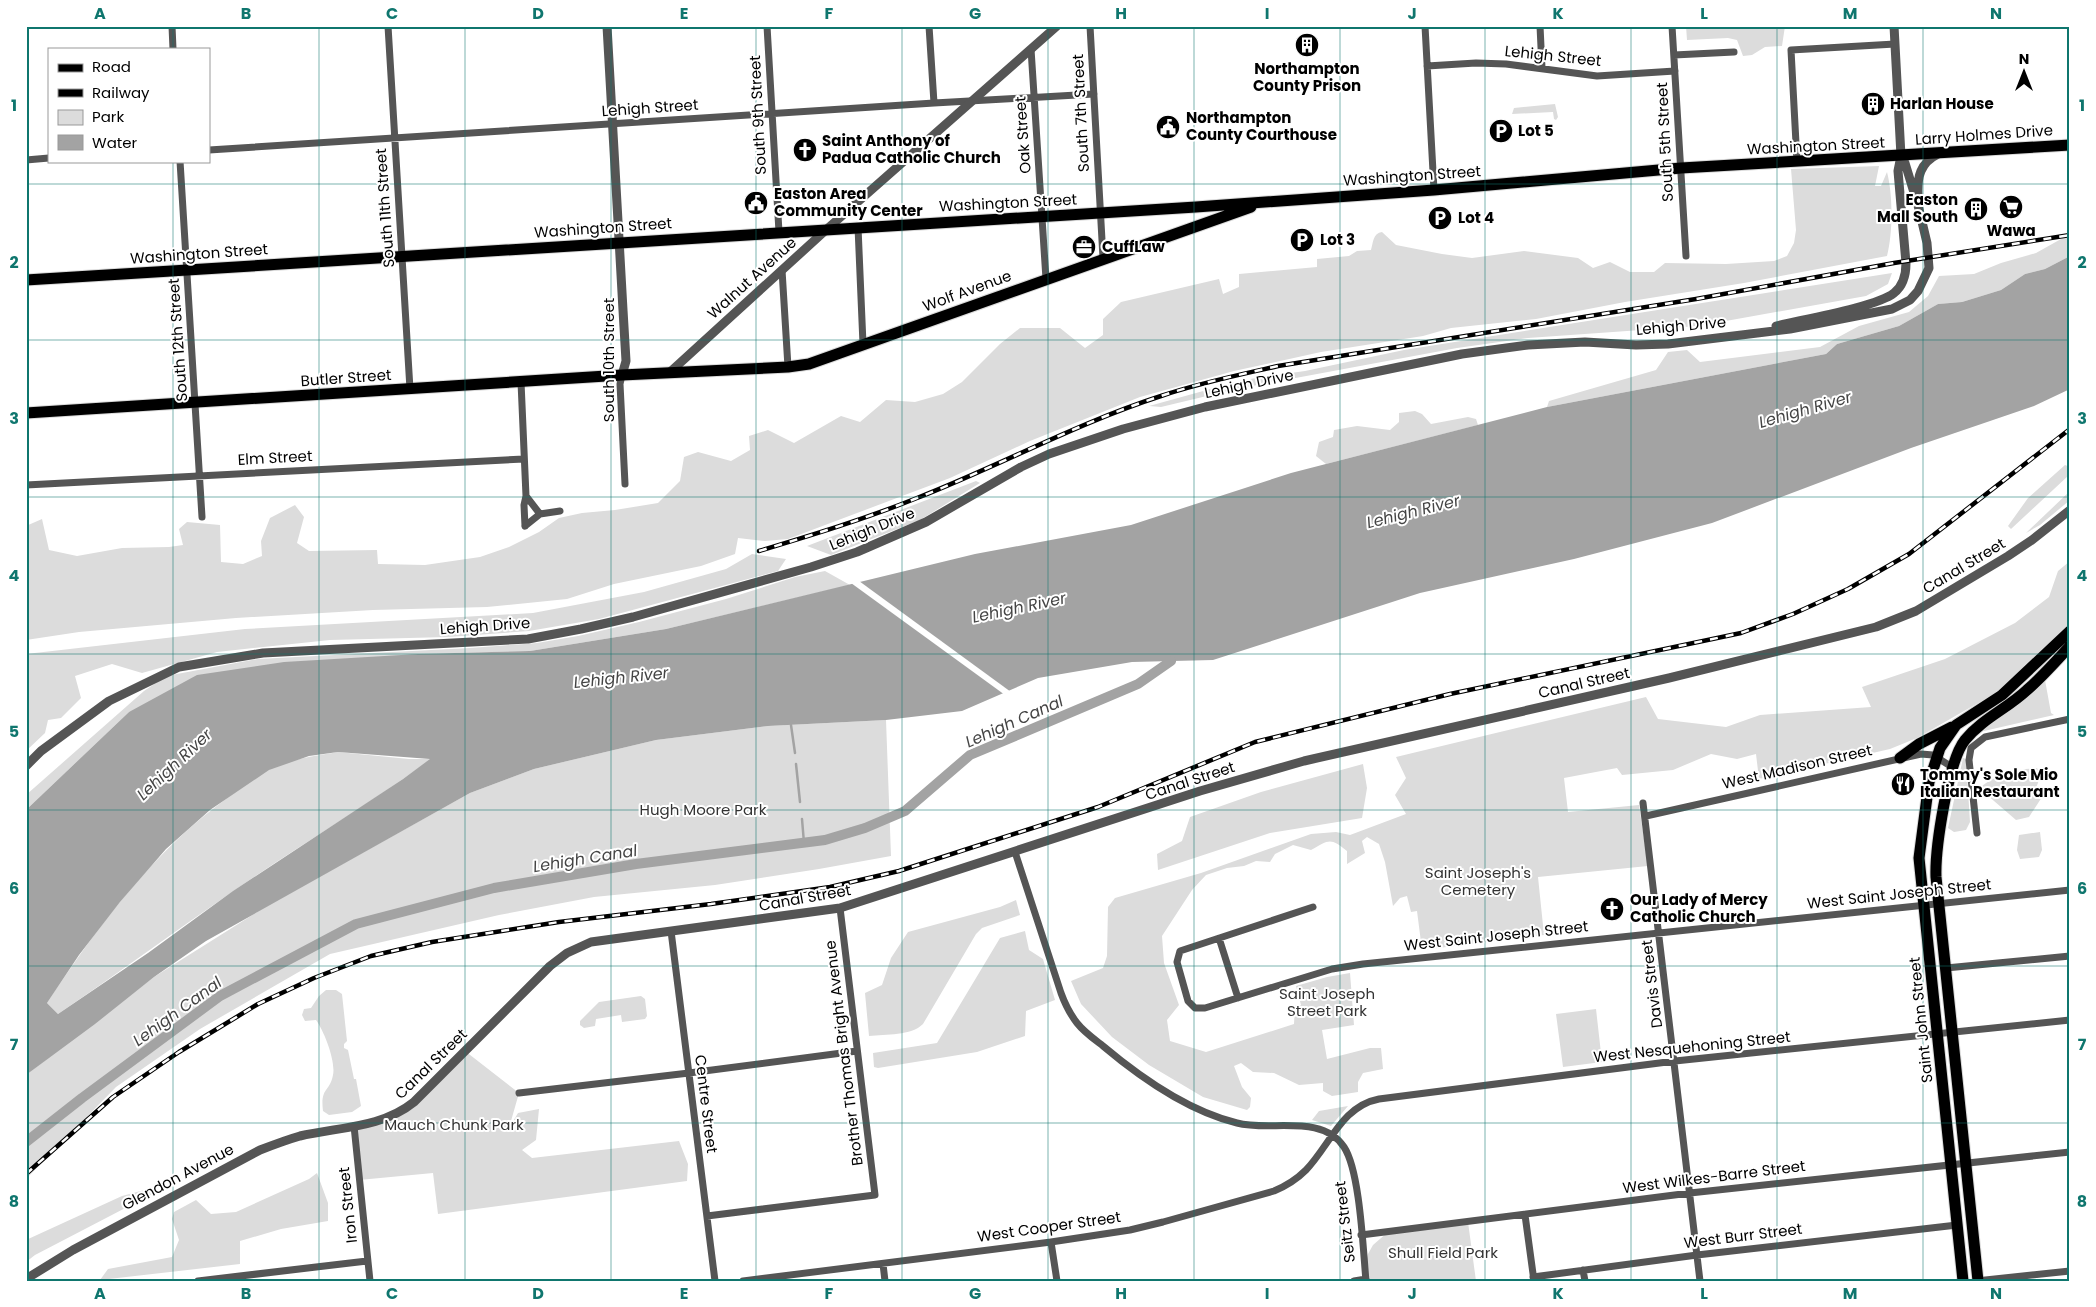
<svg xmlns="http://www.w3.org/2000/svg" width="2096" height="1307" font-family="Poppins,sans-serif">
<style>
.green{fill:#dcdcdc}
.water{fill:#a3a3a3;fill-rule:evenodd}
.pier{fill:#fff}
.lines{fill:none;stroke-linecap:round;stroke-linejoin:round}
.stream{stroke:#a3a3a3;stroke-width:2.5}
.canal{stroke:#a3a3a3;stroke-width:10}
.primary-casing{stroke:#dbdbdb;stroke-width:13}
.minor{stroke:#555;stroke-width:7}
.tertiary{stroke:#555;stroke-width:9}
.primary{stroke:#000;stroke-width:11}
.rail-casing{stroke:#000;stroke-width:4.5}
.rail{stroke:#fff;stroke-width:2.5;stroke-dasharray:8;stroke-linecap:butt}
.grid{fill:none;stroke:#0f766e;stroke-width:1;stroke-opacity:0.55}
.labels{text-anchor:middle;stroke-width:4;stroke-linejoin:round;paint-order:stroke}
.street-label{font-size:15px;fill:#000;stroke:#fff}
.poi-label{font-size:15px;font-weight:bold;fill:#000;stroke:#fff;text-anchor:start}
.park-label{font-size:15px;fill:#333;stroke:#fff}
.water-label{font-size:16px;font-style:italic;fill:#444;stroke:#fff}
.neatline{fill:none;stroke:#0f766e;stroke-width:2}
.grid-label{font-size:16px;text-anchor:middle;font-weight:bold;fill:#0f766e}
</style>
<rect width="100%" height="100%" fill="#fff"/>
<!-- green -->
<path class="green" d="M1686 26H1785L1782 46 1765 47 1752 55 1743 56 1737 40 1728 38 1687 40Z
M1555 104 1558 117 1556 120 1554 119 1553 112 1512 114 1514 108Z
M1879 166 1875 186H1881L1887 172C1893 195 1893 232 1887 256L1744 283 1625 302 1536 319 1451 328 1423 336 1321 352 1234 371 1140 397 1030 441 950 478 788 539 765 541 738 538 735 554 701 566 614 584 567 599 487 607 373 610 236 618 79 632 26 640V526L42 519 49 550 77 556 122 548 169 547 183 545 179 529 187 522 220 525 221 562 243 564 262 556 261 541 270 518 295 505 304 517 297 543 309 551 377 550 378 564 425 565 480 557 509 547 539 532 559 518 582 513 615 510 658 503 680 481 684 457 698 452 731 461 750 450 749 436 768 430 794 443 841 416 860 422 886 400 915 402 943 394 962 382 1000 344 1020 328H1060L1085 348 1103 335V319L1121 302 1219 279 1223 294 1239 287V274L1317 267V259L1349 256 1357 251 1371 250C1373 243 1373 233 1382 232L1396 245 1442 254 1472 258 1524 251 1578 258 1593 268 1610 262 1630 272H1654L1665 263 1726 264 1774 261 1787 256 1794 243 1796 230 1791 169Z
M2070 234V256L2045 269 2025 274 2001 290 1962 302 1938 304 1899 326 1837 344 1826 354 1547 407 1549 401 1656 370 1668 352 1687 350 1700 362 1820 347 1859 326 1909 312 1928 296 1939 276 1974 274 2001 263 2036 253Z
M1892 273 1888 284 1866 296 1698 326 1528 338 1457 348 1236 389 1161 407 1149 406 1243 380 1305 371 1404 350Z
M1415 411 1422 414 1431 424 1468 417 1476 419 1478 425 1326 464 1316 456 1319 442 1333 437 1334 430 1357 426 1390 430 1399 422V413Z
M2065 465 2070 467 2068 476 2011 529 2008 526 2028 498Z
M976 481 980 483 920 520 831 555 807 546Z
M2070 491V500L2040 525 2026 533Z
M752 554 786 559 778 571 599 619 529 631 448 637 330 640 217 652 142 673 112 664 75 676 81 698 61 718 48 720 45 733 26 751V654L245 629 533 613 644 592 726 569Z
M2070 561V624L2010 682 1992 695 1917 738 1890 749 1759 779 1756 754 1737 759 1711 754 1673 770 1622 775 1617 768 1564 778 1568 812 1639 805 1648 866 1538 877 1544 935 1422 950 1417 911 1411 912 1407 896 1400 898 1393 906 1385 862 1379 844 1367 837 1362 841 1365 853 1347 864V851C1330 837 1329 840 1311 850L1293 845 1275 854 1270 862 1256 861 1244 866 1227 868 1206 875 1192 890 1162 936 1164 963 1179 1005 1167 1020 1170 1041 1206 1052 1294 1024 1295 1005H1301L1296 986 1327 977 1350 973 1354 1025 1322 1030 1327 1059 1370 1048H1381L1383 1069 1363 1073 1358 1082V1092L1332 1096 1323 1091V1083L1299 1085 1274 1073 1253 1072 1241 1063 1234 1066 1242 1087 1251 1098 1250 1107 1247 1110 1203 1097 1149 1065 1112 1037 1081 1004 1071 981 1103 968 1107 956 1108 907 1115 898 1201 873 1311 834 1336 832 1350 835 1406 814 1395 795 1406 778 1396 757 1646 697 1658 719 1726 727 1760 715 1871 707 1862 687 1945 659 2015 623 2049 597 2058 571Z
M825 571 850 585 666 629 530 651 418 654 129 712 26 810V795L144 691 166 676 258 659 470 648 537 643 578 636 639 622 726 599 795 577Z
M2045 680 2051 713 2054 715 1984 731 1983 728Z
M886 720 891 856 819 869 715 885 594 897 499 915 330 954 200 1029 116 1087 26 1179V1075L154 977 265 907 470 793 534 769 656 740 768 726Z
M338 752 409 759H431C367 806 298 846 232 892 174 932 117 974 58 1014L47 1003C98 926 154 850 230 796 243 787 255 777 268 770 289 759 315 756 338 752Z
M1963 758 1966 759 1970 822 1966 830 1954 832 1948 828Z
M1363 764 1367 788 1362 818 1270 833 1158 870 1157 854 1182 841 1190 817 1261 792Z
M2037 768 2041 775 2036 788 2042 797 2029 817 2016 820 1979 788C2000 773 2011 770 2037 768Z
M2040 832 2042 850 2039 857 2020 859 2017 850 2019 835Z
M1016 900 1020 915 982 928 976 934 923 1024C911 1036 886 1034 869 1036L865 993 882 985 891 958 908 932 1000 907Z
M1025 931 1029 950 1043 959 1055 1000 1026 1011 1025 1036 977 1052 878 1068 874 1067 873 1053 937 1043 1000 938Z
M326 990H336L342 994 347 1041 344 1044V1048L348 1050 354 1079H356L361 1106 352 1112 329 1115 323 1111C320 1087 330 1092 333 1075 336 1061 324 1031 316 1020L305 1021 302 1015 304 1009 311 1008 319 996Z
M641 996 645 999 647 1016 645 1019 622 1022 621 1015 596 1019 595 1026 584 1028 580 1025V1021L599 1002Z
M1596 1009 1602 1062 1563 1067 1556 1014Z
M465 1051 519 1093 509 1128 518 1113 539 1109 536 1140 522 1150 532 1158 679 1141 688 1164 687 1181 438 1214 433 1173 359 1180 354 1126 407 1108Z
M1348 1106 1331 1126 1312 1120 1319 1111Z
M317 1173 328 1203V1221L281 1229 240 1241V1264L100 1280 108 1269 172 1257 179 1240 172 1219 174 1212 196 1200 211 1214 236 1212 309 1179Z
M152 1188 158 1191 35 1255 26 1262V1240L122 1196Z
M1468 1222 1476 1281H1366L1365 1268 1368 1254 1373 1245 1388 1232Z"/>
<!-- water -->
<path class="water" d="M2070 256V389L2034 406 1911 448 1712 523 1574 559 1420 593 1213 660 1132 662 1038 678 962 711 886 720 768 726 656 740 534 769 470 793 206 941 154 977 95 1024 26 1075V810L129 712 197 675 284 662 418 654 530 651 666 629 975 554 1131 525 1291 473 1547 407 1826 354 1837 344 1899 326 1938 304 1962 302 2001 290 2025 274 2045 269ZM338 752 430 759 403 779 233 891 148 953 58 1014 47 1003 79 955 120 902 166 849 210 810 269 770 309 756Z"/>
<!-- pier -->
<path class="pier" d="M859 581 1011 692 1005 695 851 583Z"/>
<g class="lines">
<!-- stream -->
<path class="stream" d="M791 725 795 753
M796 764 800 802
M802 819 804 843"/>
<!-- canal -->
<path class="canal" d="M26 1142 82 1098 220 996 356 924 494 888 636 864 825 840 865 828 905 811 970 755 1138 684 1171 661"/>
<!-- primary casing -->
<g class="primary-casing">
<path id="primary" d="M26 280 1196 207 1434 190 1681 168 2070 145
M26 413 622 375 788 367 809 364 1251 207
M1900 758 1919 744 1952 727
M1963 1281 1919 858 1929 782 1940 748 1956 725 2002 695 2070 631
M1978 1281 1936 877C1935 849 1948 761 1965 740 1982 719 2008 708 2027 690 2042 677 2056 661 2070 646"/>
</g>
<!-- minor -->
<path class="minor" d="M172 26 173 49
M388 26 410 389
M767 26 779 232
M929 26 934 103
M1090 26 1103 258
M1425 26 1434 190
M1540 26 1542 68
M1672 26 1686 256
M1031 49 1046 279
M1674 55 1734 52
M1427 66 1476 63 1506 64 1597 76 1675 71
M209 150 934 103 1094 94
M26 160 49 158
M180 161 202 517
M1797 162 1791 50 1895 44
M858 227 863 344
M782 270 788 367
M622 375 620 384 625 484
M521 382 526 496
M26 485 524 459
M525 526 524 505 526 496 540 514
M525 526 540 514 560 511
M1643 803 1700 1281
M1646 816 1921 754 1933 755 1952 767
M1977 833 1969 760 1971 748 1985 737 2070 719
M1015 852 1061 993C1065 1004 1070 1014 1077 1023 1084 1032 1094 1039 1103 1046 1141 1078 1188 1111 1237 1123 1270 1132 1322 1113 1344 1147 1360 1171 1363 1249 1366 1281
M1313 907 1180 951 1177 962 1188 1001 1195 1008H1205L1332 969 1363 964 2070 890
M671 931 715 1281
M1219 938 1238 998
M1946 968 2070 956
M519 1093 689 1073 857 1051
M354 1126 370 1281
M1525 1215 1534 1281
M707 1216 875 1195 840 908
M1361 1235 1690 1193 2070 1152
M1051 1242 1057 1281
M883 1264 885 1281
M1583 1270 1585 1281
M1533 1277 1697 1255 1957 1225
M198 1281 367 1261
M743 1281 1051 1242 1130 1230 1163 1222 1274 1191C1286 1186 1297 1179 1306 1170 1330 1145 1342 1106 1379 1099L1675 1061 2070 1020
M1354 1281 1366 1279
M1976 1281 2070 1271"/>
<!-- tertiary -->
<path class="tertiary" d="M607 26 623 310 626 361 622 375
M1918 196C1917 177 1920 163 1938 154
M1776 326C1800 320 1877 307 1894 293 1903 286 1906 274 1906 263L1898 171 1901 156 1894 26
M669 373 827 229 1057 26
M26 766 41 751 109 701 179 667 263 653 528 639 581 629 633 617 811 567 857 552 926 522 1021 467 1049 454 1123 429 1205 407 1462 354 1528 345 1585 342 1636 345 1668 344 1790 329 1892 309 1910 300 1918 291 1929 268 1927 243 1919 209 1905 163 1901 156
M26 1279 73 1250 260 1150C273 1145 286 1140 300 1136 339 1127 382 1128 414 1102L550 966 567 953 591 942 840 908 1200 791 1304 761 1669 678 1876 627 1916 611 2008 556 2032 540 2070 510"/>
<!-- primary -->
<use href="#primary" class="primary"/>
<!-- rail casing -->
<g class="rail-casing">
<path id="rail" d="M759 551C812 535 865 519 917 498 999 466 1077 423 1161 396 1199 383 1239 375 1278 366L1696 299 1894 263 2070 235
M26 1174 113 1097 179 1052 258 1004 314 978 371 956 432 942 559 922 711 904 830 887 899 871 1098 807 1255 742 1450 694 1741 633 1793 614 1848 589 1909 554 2070 429"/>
</g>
<!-- rail -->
<use href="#rail" class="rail"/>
</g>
<!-- grid -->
<path class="grid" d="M173 26V49M319 26V1281M465 26V1281M611 26V1281M756 26V1281M902 26V1281M1048 26V1281M1194 26V1281M1340 26V1281M1485 26V1281M1631 26V1281M1777 26V1281M1923 26V1281M173 161V1281M26 184H2070M26 340H2070M26 497H2070M26 654H2070M26 810H2070M26 966H2070M26 1123H2070"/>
<!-- icons -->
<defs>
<g id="building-disc" transform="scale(1.25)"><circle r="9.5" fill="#000" stroke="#fff"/><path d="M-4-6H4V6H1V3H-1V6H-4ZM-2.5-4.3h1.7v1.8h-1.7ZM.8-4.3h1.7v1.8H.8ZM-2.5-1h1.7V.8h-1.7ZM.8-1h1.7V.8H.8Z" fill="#fff"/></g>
<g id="civic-disc" transform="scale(1.25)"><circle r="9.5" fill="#000" stroke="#fff"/><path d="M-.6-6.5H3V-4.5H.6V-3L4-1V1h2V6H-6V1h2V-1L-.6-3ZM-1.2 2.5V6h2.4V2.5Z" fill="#fff"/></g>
<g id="parking-disc" transform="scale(1.25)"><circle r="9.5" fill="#000" stroke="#fff"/><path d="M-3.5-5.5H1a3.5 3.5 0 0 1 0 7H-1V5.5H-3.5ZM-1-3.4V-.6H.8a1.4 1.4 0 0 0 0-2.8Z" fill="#fff"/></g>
<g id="church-disc" transform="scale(1.25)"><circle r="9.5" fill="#000" stroke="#fff"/><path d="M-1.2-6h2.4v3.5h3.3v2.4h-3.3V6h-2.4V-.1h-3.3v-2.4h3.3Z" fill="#fff"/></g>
<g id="supermarket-disc" transform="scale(1.25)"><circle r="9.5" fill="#000" stroke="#fff"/><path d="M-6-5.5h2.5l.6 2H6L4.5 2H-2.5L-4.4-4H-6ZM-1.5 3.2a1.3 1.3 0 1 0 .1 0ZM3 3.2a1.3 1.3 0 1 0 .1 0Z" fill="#fff"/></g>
<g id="office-disc" transform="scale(1.25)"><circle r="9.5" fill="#000" stroke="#fff"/><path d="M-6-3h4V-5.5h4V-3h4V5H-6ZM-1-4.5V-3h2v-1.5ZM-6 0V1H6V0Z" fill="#fff"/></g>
<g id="restaurant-disc" transform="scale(1.25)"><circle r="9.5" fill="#000" stroke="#fff"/><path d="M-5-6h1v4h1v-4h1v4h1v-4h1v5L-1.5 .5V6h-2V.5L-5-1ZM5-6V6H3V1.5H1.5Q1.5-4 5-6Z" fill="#fff"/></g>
</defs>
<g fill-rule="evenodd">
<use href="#building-disc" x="1307" y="45"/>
<use href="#building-disc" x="1873" y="104"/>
<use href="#civic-disc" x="1168" y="127"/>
<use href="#parking-disc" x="1501" y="131"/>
<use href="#church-disc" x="805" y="150"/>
<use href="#civic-disc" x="756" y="203"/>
<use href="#supermarket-disc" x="2011" y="207"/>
<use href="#building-disc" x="1976" y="209"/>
<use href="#parking-disc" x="1440" y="218"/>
<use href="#parking-disc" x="1302" y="240"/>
<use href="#office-disc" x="1084" y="247"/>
<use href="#restaurant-disc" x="1903" y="784"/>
<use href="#church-disc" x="1612" y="909"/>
</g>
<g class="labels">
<!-- street labels -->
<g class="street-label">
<text transform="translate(1553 56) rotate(6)" y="5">Lehigh Street</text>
<text transform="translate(650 108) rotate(-4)" y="5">Lehigh Street</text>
<text transform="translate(1081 113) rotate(-93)" y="5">South 7th Street</text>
<text transform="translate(758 115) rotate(-93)" y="5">South 9th Street</text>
<text transform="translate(1023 135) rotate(-94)" y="5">Oak Street</text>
<text transform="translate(1984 135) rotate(-4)" y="5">Larry Holmes Drive</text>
<text transform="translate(1665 142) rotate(-93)" y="5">South 5th Street</text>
<text transform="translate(1816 146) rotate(-3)" y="5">Washington Street</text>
<text transform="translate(1412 176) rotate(-4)" y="5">Washington Street</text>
<text transform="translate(1008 203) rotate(-3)" y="5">Washington Street</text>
<text transform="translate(385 208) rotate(-94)" y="5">South 11th Street</text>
<text transform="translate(603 228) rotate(-4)" y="5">Washington Street</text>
<text transform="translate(199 254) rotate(-4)" y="5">Washington Street</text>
<text transform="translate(752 278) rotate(-42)" y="5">Walnut Avenue</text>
<text transform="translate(967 291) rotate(-20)" y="5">Wolf Avenue</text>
<text transform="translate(1681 326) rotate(-5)" y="5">Lehigh Drive</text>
<text transform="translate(178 340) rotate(-94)" y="5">South 12th Street</text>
<text transform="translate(609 360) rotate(-90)" y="5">South 10th Street</text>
<text transform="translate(346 378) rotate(-4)" y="5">Butler Street</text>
<text transform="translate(1249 384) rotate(-12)" y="5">Lehigh Drive</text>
<text transform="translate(275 458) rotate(-3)" y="5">Elm Street</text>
<text transform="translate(872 529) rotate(-22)" y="5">Lehigh Drive</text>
<text transform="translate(1964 566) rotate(-31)" y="5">Canal Street</text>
<text transform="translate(485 626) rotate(-4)" y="5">Lehigh Drive</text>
<text transform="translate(1584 683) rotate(-13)" y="5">Canal Street</text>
<text transform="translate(1797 767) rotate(-13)" y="5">West Madison Street</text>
<text transform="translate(1190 781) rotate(-18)" y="5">Canal Street</text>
<text transform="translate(1899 894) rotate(-6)" y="5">West Saint Joseph Street</text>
<text transform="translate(805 898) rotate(-10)" y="5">Canal Street</text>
<text transform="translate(1496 936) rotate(-6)" y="5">West Saint Joseph Street</text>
<text transform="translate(1652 984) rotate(-97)" y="5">Davis Street</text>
<text transform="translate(1921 1020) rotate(-96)" y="5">Saint John Street</text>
<text transform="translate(1692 1047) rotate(-6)" y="5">West Nesquehoning Street</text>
<text transform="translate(844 1053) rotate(-97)" y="5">Brother Thomas Bright Avenue</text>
<text transform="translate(431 1064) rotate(-44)" y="5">Canal Street</text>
<text transform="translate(706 1104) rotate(83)" y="5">Centre Street</text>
<text transform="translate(178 1177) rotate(-28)" y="5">Glendon Avenue</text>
<text transform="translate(1714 1177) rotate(-7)" y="5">West Wilkes-Barre Street</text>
<text transform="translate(348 1205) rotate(-96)" y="5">Iron Street</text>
<text transform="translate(1345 1222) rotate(-97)" y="5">Seitz Street</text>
<text transform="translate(1049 1227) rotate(-8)" y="5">West Cooper Street</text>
<text transform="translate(1743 1236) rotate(-7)" y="5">West Burr Street</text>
</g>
<!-- poi labels -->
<g class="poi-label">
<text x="1307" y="74" text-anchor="middle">Northampton<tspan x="1307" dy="17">County Prison</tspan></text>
<text x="1890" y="109">Harlan House</text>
<text x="1186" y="123">Northampton<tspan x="1186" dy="17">County Courthouse</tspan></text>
<text x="1518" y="136">Lot 5</text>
<text x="822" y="146">Saint Anthony of<tspan x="822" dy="17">Padua Catholic Church</tspan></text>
<text x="774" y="199">Easton Area<tspan x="774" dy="17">Community Center</tspan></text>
<text x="1958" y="205" text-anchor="end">Easton<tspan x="1958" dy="17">Mall South</tspan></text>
<text x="1458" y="223">Lot 4</text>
<text x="2011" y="236" text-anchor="middle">Wawa</text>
<text x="1320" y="245">Lot 3</text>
<text x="1102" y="252">CuffLaw</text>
<text x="1920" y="780">Tommy's Sole Mio<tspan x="1920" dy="17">Italian Restaurant</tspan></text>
<text x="1630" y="905">Our Lady of Mercy<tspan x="1630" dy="17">Catholic Church</tspan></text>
</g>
<!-- park labels -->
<g class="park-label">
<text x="703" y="815">Hugh Moore Park</text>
<text x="1478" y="878">Saint Joseph's<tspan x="1478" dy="17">Cemetery</tspan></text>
<text x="1327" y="999">Saint Joseph<tspan x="1327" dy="17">Street Park</tspan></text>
<text x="454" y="1130">Mauch Chunk Park</text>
<text x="1443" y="1258">Shull Field Park</text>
</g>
<!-- water labels -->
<g class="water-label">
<text transform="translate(1805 409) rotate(-16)" y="6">Lehigh River</text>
<text transform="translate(1413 511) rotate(-14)" y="6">Lehigh River</text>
<text transform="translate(1019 607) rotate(-12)" y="6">Lehigh River</text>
<text transform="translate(621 677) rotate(-6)" y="6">Lehigh River</text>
<text transform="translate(1014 721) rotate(-24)" y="6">Lehigh Canal</text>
<text transform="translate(174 764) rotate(-43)" y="6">Lehigh River</text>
<text transform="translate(585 858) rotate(-9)" y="6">Lehigh Canal</text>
<text transform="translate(177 1011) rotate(-36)" y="6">Lehigh Canal</text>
</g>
</g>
<!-- border -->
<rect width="2096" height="1307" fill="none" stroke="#ffffff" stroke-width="55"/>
<!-- legend -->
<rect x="48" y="48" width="162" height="115" fill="#ffffff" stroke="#999999"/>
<rect x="58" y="64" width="25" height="8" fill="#000000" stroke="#999999"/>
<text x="92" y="72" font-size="15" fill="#000000">Road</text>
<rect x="58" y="89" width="25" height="8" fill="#000000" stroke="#999999"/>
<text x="92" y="98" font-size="15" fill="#000000">Railway</text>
<rect x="58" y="110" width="25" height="15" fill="#dcdcdc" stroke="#999999"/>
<text x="92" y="122" font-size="15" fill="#000000">Park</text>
<rect x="58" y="135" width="25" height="15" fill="#a3a3a3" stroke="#999999"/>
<text x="92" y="148" font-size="15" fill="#000000">Water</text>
<!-- north arrow -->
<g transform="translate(2024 72)" stroke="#ffffff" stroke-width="4" paint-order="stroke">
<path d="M0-4L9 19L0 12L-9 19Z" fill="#000000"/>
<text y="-8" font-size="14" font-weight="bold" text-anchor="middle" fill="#000000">N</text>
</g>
<rect x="28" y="28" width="2040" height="1252" class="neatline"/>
<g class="grid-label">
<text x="100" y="19">A</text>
<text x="246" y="19">B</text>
<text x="392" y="19">C</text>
<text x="538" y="19">D</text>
<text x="684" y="19">E</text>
<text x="829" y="19">F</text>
<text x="975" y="19">G</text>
<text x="1121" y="19">H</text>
<text x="1267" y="19">I</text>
<text x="1412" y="19">J</text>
<text x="1558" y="19">K</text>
<text x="1704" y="19">L</text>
<text x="1850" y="19">M</text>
<text x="1996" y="19">N</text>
<text x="14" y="111">1</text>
<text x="2082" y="111">1</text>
<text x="14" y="268">2</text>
<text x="2082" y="268">2</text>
<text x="14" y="424">3</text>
<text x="2082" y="424">3</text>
<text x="14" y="581">4</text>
<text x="2082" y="581">4</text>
<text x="14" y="737">5</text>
<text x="2082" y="737">5</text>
<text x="14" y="894">6</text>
<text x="2082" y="894">6</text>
<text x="14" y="1050">7</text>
<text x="2082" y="1050">7</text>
<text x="14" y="1207">8</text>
<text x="2082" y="1207">8</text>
<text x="100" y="1299">A</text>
<text x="246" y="1299">B</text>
<text x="392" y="1299">C</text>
<text x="538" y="1299">D</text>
<text x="684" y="1299">E</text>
<text x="829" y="1299">F</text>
<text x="975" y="1299">G</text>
<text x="1121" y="1299">H</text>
<text x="1267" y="1299">I</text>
<text x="1412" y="1299">J</text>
<text x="1558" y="1299">K</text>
<text x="1704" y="1299">L</text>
<text x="1850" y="1299">M</text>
<text x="1996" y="1299">N</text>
</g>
</svg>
